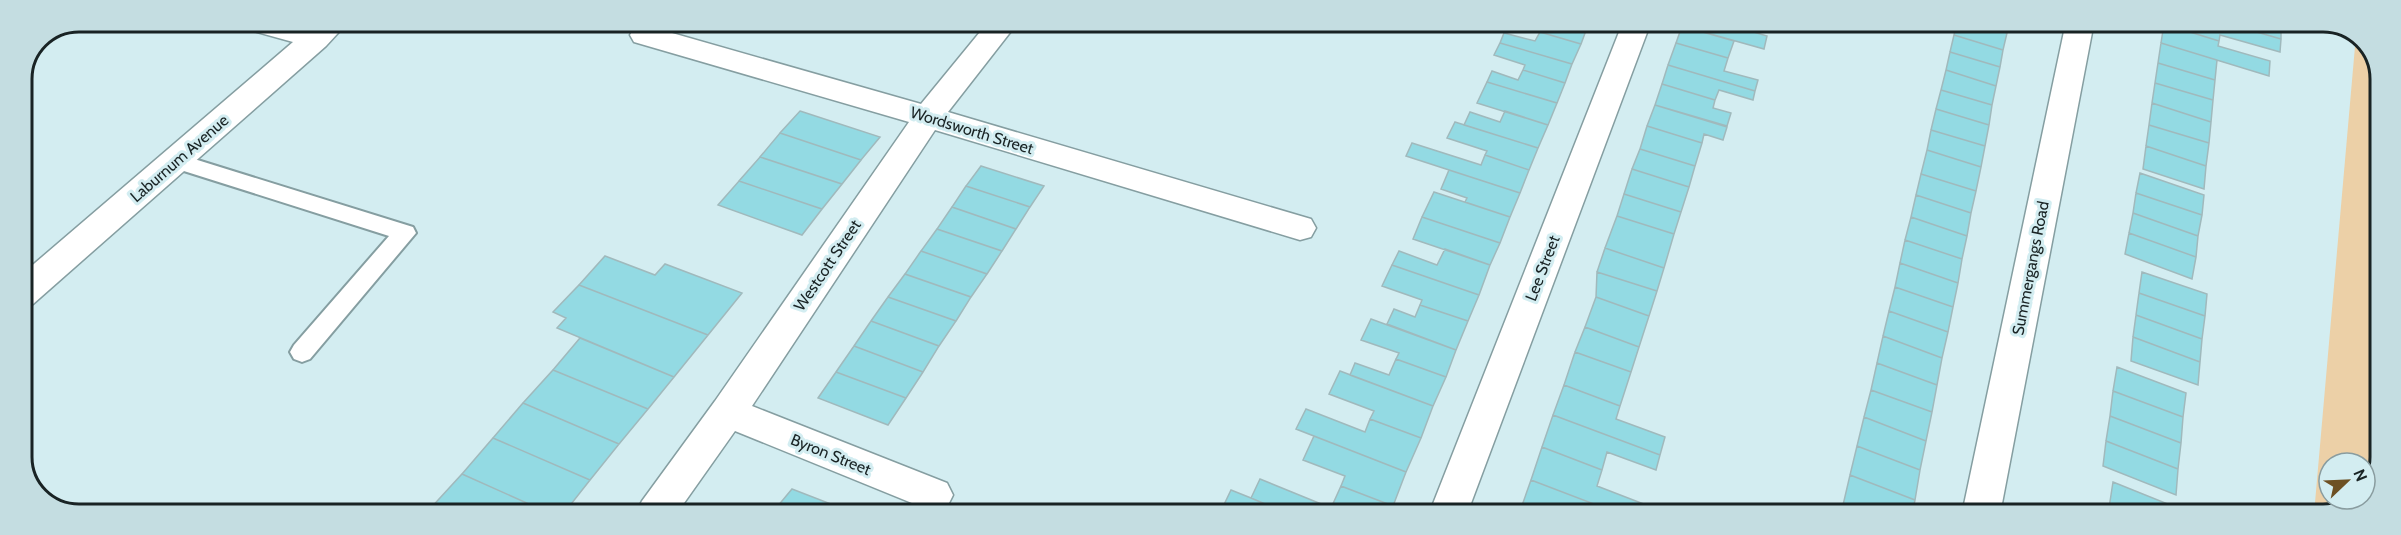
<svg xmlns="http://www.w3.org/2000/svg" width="2401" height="535" font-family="Cabin,sans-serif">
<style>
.green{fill:#ecd0a7}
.building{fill:#93dae3;stroke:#a0b9bc;stroke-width:1.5}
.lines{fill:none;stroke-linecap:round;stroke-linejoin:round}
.service-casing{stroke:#859ea1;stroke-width:4}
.minor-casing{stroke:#859ea1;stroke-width:3}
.path{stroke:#90a4a7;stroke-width:4;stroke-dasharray:3 3;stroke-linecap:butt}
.service{fill:#fff;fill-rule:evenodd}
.minor{fill:#fff;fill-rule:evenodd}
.labels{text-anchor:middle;stroke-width:6;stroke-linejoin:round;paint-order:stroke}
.street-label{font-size:16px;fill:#192324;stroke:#d3edf1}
.rim{fill:none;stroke:#192324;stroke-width:3}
</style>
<rect width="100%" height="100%" fill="#d3edf1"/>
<!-- green -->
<path class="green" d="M2356 35 2365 40 2380 72 2379 467 2365 491V463H2329V499H2361L2323 514H2314Z"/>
<!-- building -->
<path class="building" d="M1521 22H1576L1588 25 1581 44 1540 32 1542 28Z
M1683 22H1739L1737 27 1767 36 1764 49 1682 26Z
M1957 22H1971L2007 33 2003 50 1954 35Z
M1971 22H2009L2007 33Z
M2164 22H2222L2281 39 2280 52 2220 35 2219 41 2164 24Z
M2222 22H2267L2281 26V39Z
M2164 24 2219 41 2218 46 2270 61 2269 76 2161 43Z
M1682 26 1734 41 1728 58 1676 43Z
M1540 32 1581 44 1572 64 1500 43 1504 33 1535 41Z
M1954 35 2003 50 2000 67 1950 52Z
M1500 43 1572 64 1565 83 1523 70 1525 65 1494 55Z
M1676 43 1728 58 1724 71 1758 80 1755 91 1668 65Z
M2161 43 2217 60 2215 80 2158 63Z
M1950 52 2000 67 1996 86 1946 70Z
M2158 63 2215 80 2213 100 2155 83Z
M1668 65 1755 91 1753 100 1719 90 1715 100 1662 84Z
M1523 70 1565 83 1557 103 1487 82 1492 71 1518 80Z
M1946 70 1996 86 1992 105 1941 90Z
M1487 82 1557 103 1548 125 1477 103Z
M2155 83 2213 100 2211 122 2152 103Z
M1662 84 1715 100 1713 108 1731 113 1727 126 1655 105Z
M1941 90 1992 105 1989 125 1936 109Z
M2152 103 2211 122 2209 143 2149 125Z
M1655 105 1727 127 1723 140 1704 134 1702 143 1647 126Z
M1936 109 1989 125 1985 146 1931 130Z
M800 111 880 137 861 160 780 133Z
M1505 111 1548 125 1538 148 1464 125 1470 112 1500 122Z
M1455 122 1538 148 1529 170 1485 155 1487 151 1447 138Z
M2149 125 2209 143 2206 166 2146 146Z
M1647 126 1702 143 1695 166 1640 149Z
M1931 130 1985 146 1981 167 1927 150Z
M780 133 861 160 842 184 760 157Z
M1412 143 1481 165 1485 155 1529 170 1520 193 1406 156Z
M2146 146 2206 166 2204 189 2143 169Z
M1640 149 1695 166 1689 187 1632 169Z
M1927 150 1981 167 1976 191 1921 174Z
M760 157 842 184 822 209 739 181Z
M981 166 1044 186 1030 207 966 186Z
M1632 169 1689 187 1681 212 1624 194Z
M1449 170 1520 193 1510 217 1465 202 1467 198 1441 189Z
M2140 173 2204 195 2202 215 2136 193Z
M1921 174 1976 191 1971 213 1916 195Z
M739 181 822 209 802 235 718 205Z
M966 186 1030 207 1016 229 952 207Z
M1434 192 1510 217 1500 243 1422 217Z
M2136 193 2202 215 2198 236 2133 213Z
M1624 194 1681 212 1674 234 1617 216Z
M1916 195 1971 213 1967 236 1911 217Z
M952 207 1016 229 1002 251 937 229Z
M2133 213 2198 236 2196 257 2129 233Z
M1617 216 1674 234 1664 268 1605 248Z
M1422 217 1500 243 1490 265 1413 239Z
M1911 217 1967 236 1962 259 1905 240Z
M937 229 1002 251 987 274 921 251Z
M2129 233 2196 257 2192 279 2125 254Z
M1905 240 1962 259 1958 283 1900 263Z
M1605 248 1664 268 1657 291 1597 272Z
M1445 249 1490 265 1479 295 1392 265 1399 251 1437 265Z
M921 251 987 274 971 297 905 274Z
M605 256 655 275 665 264 742 293 708 335 579 285Z
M1900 263 1958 283 1953 307 1895 287Z
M1392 265 1479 295 1468 321 1420 305 1422 300 1382 286Z
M1597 272 1657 291 1649 316 1596 297Z
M2142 272 2207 294 2205 316 2139 293Z
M905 274 971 297 956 321 888 297Z
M579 285 708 335 674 377 557 328 566 318 553 312Z
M1895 287 1953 307 1948 332 1889 311Z
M2139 293 2205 316 2202 339 2136 315Z
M888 297 956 321 939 346 871 321Z
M1596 297 1649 316 1639 347 1585 327Z
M1420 305 1468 321 1456 350 1387 324 1394 309 1415 317Z
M1889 311 1948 332 1942 358 1883 336Z
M2136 315 2202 339 2200 362 2133 337Z
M1371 319 1456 350 1446 377 1396 359 1399 353 1361 340Z
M871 321 939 346 923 372 854 346Z
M1585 327 1639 347 1631 372 1575 352Z
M1883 336 1942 358 1937 385 1877 363Z
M2133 337 2200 362 2198 385 2131 361Z
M580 338 674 377 648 409 553 370Z
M854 346 923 372 906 398 836 372Z
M1575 352 1631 372 1620 406 1564 385Z
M1396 359 1446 377 1433 406 1350 375 1355 363 1389 375Z
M1877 363 1937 385 1932 412 1871 390Z
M2117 367 2186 393 2183 417 2113 391Z
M553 370 648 409 619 444 523 403Z
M1340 371 1433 406 1421 438 1370 419 1374 411 1329 394Z
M836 372 906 398 888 425 818 398Z
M1564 385 1620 406 1616 419 1665 437 1660 455 1553 415Z
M1871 390 1932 412 1926 441 1864 417Z
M2113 391 2183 417 2181 443 2110 416Z
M523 403 619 444 590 480 493 438Z
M1306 409 1365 432 1370 419 1421 438 1406 472 1296 429Z
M1553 415 1660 455 1656 470 1607 452 1602 470 1542 447Z
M2110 416 2181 443 2178 469 2106 441Z
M1864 417 1926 441 1920 470 1857 446Z
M1314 436 1406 472 1393 506 1341 486 1345 476 1303 460Z
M493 438 590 480 564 513H549L462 474Z
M2106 441 2178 469 2176 495 2103 466Z
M1857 446 1920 470 1915 500 1850 475Z
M1542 447 1602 470 1597 486 1659 510 1657 514H1620L1531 480Z
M462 474 549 513H433L428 511Z
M1850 475 1915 500 1912 514H1864L1843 505Z
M1260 479 1331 508 1341 486 1393 506 1390 514H1289L1251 498Z
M1531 480 1620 514H1519Z
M2113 482 2190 513V514H2123L2109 508Z
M792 489 854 513H772Z
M1231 490 1251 498 1289 514 1220 513Z
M1843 505 1864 514H1842Z"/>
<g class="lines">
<!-- service casing -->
<g class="service-casing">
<path id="service" d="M175 153 413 227 416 233 310 359 302 362 294 359 290 352 294 345 389 236 168 166 164 161 168 156Z"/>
</g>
<!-- minor casing -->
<g class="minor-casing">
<path id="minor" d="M238 21H286L310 28 317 21H349L326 46 33 304 21 308V275L293 42 242 28Z
M989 21H1019L948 112 1311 219 1316 228 1311 237 1300 240 935 130 752 406 947 483 953 495 947 507 934 512 735 431 677 513H636L642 501 715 401 909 122 634 42 630 35 634 28 644 25 921 104Z
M1623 22H1651L1467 514H1429Z
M2066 22H2094L2000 514H1962Z"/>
</g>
<!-- path -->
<path class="path" d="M969 508 983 513"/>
<!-- service -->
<use href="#service" class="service"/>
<!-- minor -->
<use href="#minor" class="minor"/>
</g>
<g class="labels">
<!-- street labels -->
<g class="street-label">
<text transform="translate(972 130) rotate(17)" y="6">Wordsworth Street</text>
<text transform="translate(179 158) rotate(-41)" y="6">Laburnum Avenue</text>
<text transform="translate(827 265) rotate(-56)" y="6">Westcott Street</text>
<text transform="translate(1542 268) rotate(-69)" y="6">Lee Street</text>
<text transform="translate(2030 268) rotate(-79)" y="6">Summergangs Road</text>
<text transform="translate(831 454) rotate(22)" y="6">Byron Street</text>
</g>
</g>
<!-- crop -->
<path d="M0 0H2401V535H0ZM79 32H2323A47 47 0 0 1 2370 79V457A47 47 0 0 1 2323 504H79A47 47 0 0 1 32 457V79A47 47 0 0 1 79 32Z" fill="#c4dde1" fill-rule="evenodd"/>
<path class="rim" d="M79 32H2323A47 47 0 0 1 2370 79V457A47 47 0 0 1 2323 504H79A47 47 0 0 1 32 457V79A47 47 0 0 1 79 32Z"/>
<!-- north arrow -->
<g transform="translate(2347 481) rotate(67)"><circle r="28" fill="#d3edf1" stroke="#899c9f" stroke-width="1.5"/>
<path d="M0-4.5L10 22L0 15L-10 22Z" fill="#6d5023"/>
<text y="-9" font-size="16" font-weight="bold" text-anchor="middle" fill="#192324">N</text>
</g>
</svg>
